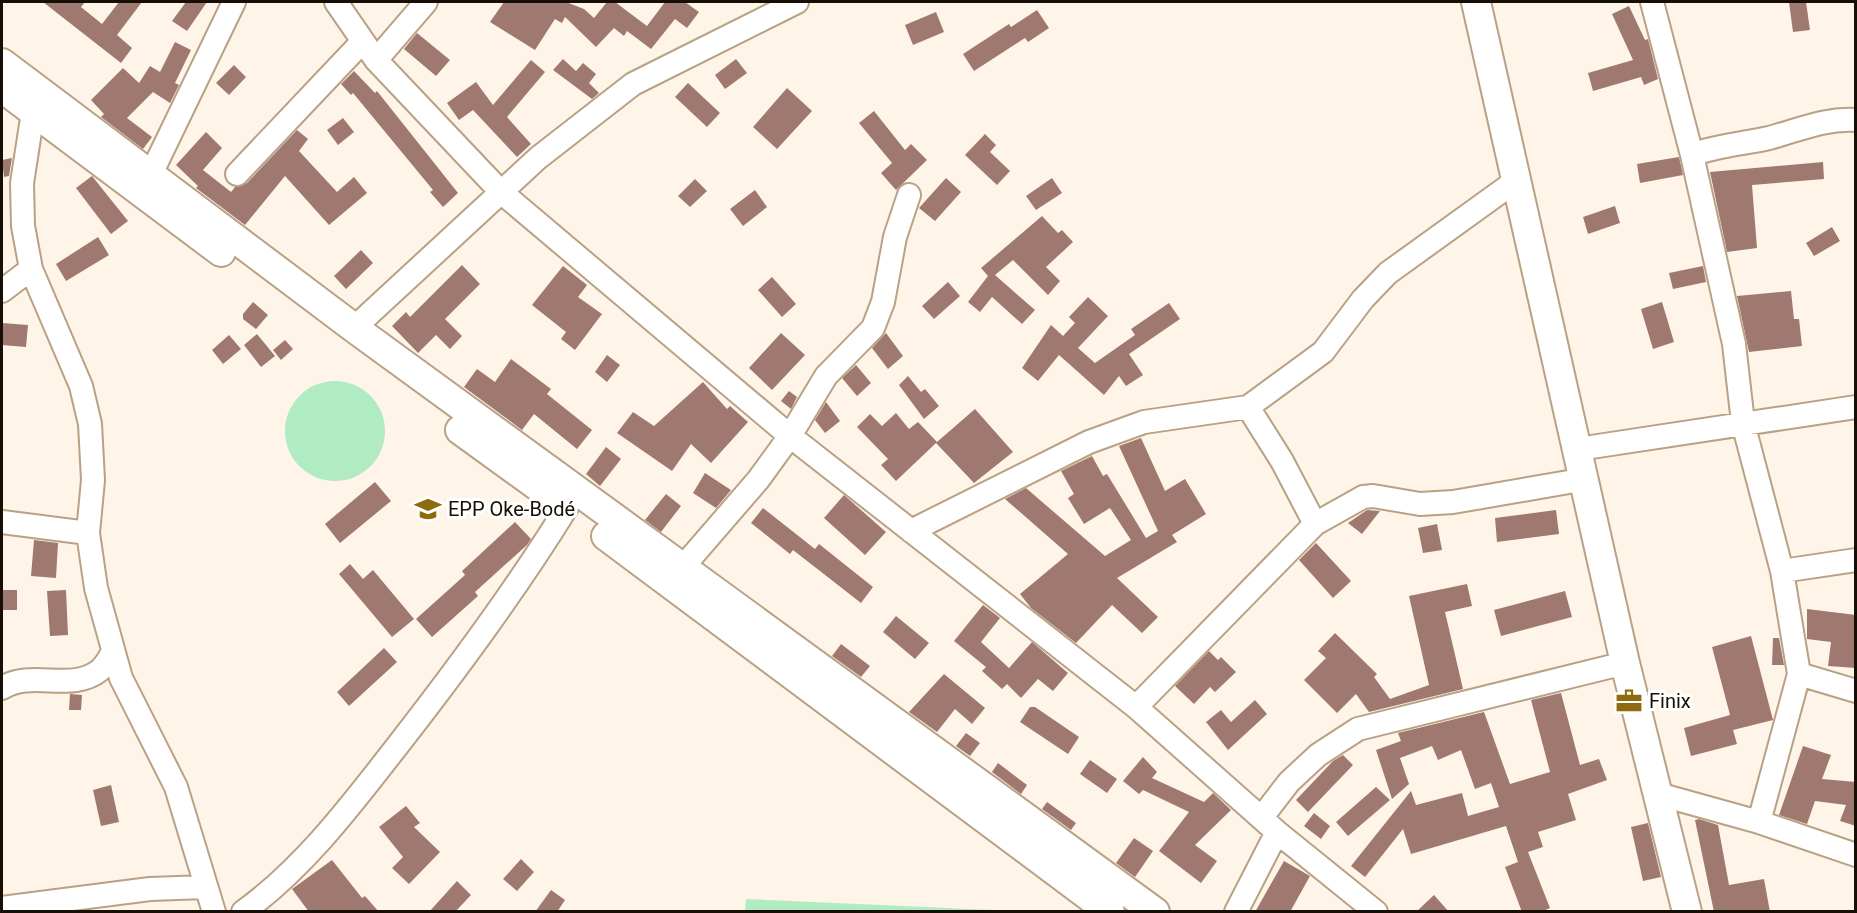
<svg xmlns="http://www.w3.org/2000/svg" width="1857" height="913" font-family="Roboto,sans-serif">
<style>
.green{fill:#b0ebc1}
.building{fill:#9f796f}
.lines{fill:none;stroke-linecap:round;stroke-linejoin:round}
.minor-casing{stroke:#b9a184;stroke-width:26}
.major-casing{stroke:#b9a184;stroke-width:32}
.minor{stroke:#fff;stroke-width:22}
.major{stroke:#fff;stroke-width:28}
.labels{text-anchor:middle;stroke-width:6;stroke-linejoin:round;paint-order:stroke}
.poi-label{font-size:20px;fill:#170e05;stroke:#fff;text-anchor:start}
</style>
<rect width="100%" height="100%" fill="#fff4e8"/>
<!-- green -->
<path class="green" d="M285 431a50 50 0 1 1 100 0a50 50 0 1 1-100 0Z
M746 899 993 910 745 912Z"/>
<!-- building -->
<path class="building" d="M43 2H85L81 7 102 24 119 2H142L117 35 132 48 121 63Z
M186 2H207L187 31 172 21Z
M504 2H566L584 9 594 18 607 2H615L647 26 665 2H685L699 12 687 28 675 19 651 49 627 31 624 36 614 28 596 47 565 17 562 23 555 19 535 50 490 22Z
M1789 2H1806L1810 30 1793 32Z
M1629 6 1645 40 1648 39 1658 79 1644 85 1641 77 1593 91 1588 73 1633 60 1612 14Z
M1037 10 1049 28 1028 42 1025 38 974 71 963 54 1009 24 1011 27Z
M936 12 944 32 913 45 905 25Z
M417 33 450 60 436 76 404 49Z
M175 42 191 50 175 83 179 85 170 103 153 92 127 118 152 137 143 149 101 117 104 114 91 100 123 68 139 83 150 66 160 72Z
M563 59 576 71 583 63 596 74 589 83 599 93 592 99 553 70Z
M736 59 747 73 725 89 715 75Z
M531 60 545 72 507 117 531 144 517 157 473 110 459 120 447 103 476 82 493 105Z
M234 65 246 77 229 95 216 83Z
M354 71 375 93 377 91 458 193 443 207 430 192 433 190 353 93 351 95 341 84Z
M688 83 720 113 707 127 675 97Z
M787 88 812 111 777 149 753 127Z
M874 111 905 150 911 144 927 160 896 190 881 173 892 163 859 123Z
M343 118 354 132 338 145 327 130Z
M297 130 308 139 299 151 337 192 354 177 367 193 329 225 285 176 245 225 196 188 198 186 176 165 206 132 222 148 203 170 231 192 235 187 247 183Z
M985 134 996 145 990 152 1010 171 997 185 965 155Z
M1679 157 1683 175 1640 183 1637 164Z
M12 158 9 176 4 177 2 160Z
M1823 162 1824 179 1752 185 1757 248 1727 252 1710 172Z
M92 176 128 221 111 234 76 188Z
M946 178 961 192 935 221 919 208Z
M1052 178 1062 193 1036 210 1026 196Z
M695 179 707 191 690 207 678 196Z
M755 190 767 207 743 226 730 209Z
M1615 206 1620 223 1588 234 1583 217Z
M1042 216 1058 233 1062 230 1073 242 1046 267 1060 281 1048 295 1013 260 995 275 1035 310 1022 324 992 297 980 312 968 302 988 276 981 268Z
M1832 227 1840 241 1814 256 1806 243Z
M98 237 109 255 66 281 56 264Z
M361 250 373 263 346 289 334 276Z
M462 265 480 284 445 319 462 336 450 349 436 335 418 353 392 326 406 312 410 317Z
M563 266 587 285 578 297 602 314 575 350 561 339 566 332 532 305Z
M1703 266 1706 282 1673 289 1669 273Z
M772 277 796 304 782 317 758 290Z
M948 282 960 296 934 319 922 306Z
M1791 291 1794 319H1799L1802 346 1749 352 1737 296Z
M1088 297 1108 316 1078 348 1095 363 1135 335 1131 329 1169 303 1180 319 1129 354 1143 375 1126 386 1119 376 1104 395 1059 355 1038 381 1022 368 1051 325 1063 336 1075 323 1069 317Z
M253 302 268 315 256 329 243 319V314Z
M1662 302 1674 342 1653 349 1641 309Z
M2 323 28 325 26 347 2 345Z
M781 333 805 355 772 390 749 368Z
M886 333 903 356 888 369 872 348Z
M257 334 275 356 261 367 244 345Z
M229 335 241 349 223 364 212 350Z
M285 340 293 349 281 360 273 350Z
M607 355 620 365 607 382 595 372Z
M511 359 551 389 547 394 592 430 577 449 534 414 522 430 464 387 477 369 495 382Z
M856 365 871 383 857 396 842 378Z
M908 376 921 392 925 389 939 406 924 419 899 385Z
M703 382 727 409 730 406 748 422 711 463 691 444 672 471 617 433 633 412 654 426Z
M789 391 797 397 791 409 781 401Z
M826 402 840 421 825 433 815 420Z
M975 409 1013 452 974 483 936 443 896 481 881 465 888 459 857 427 870 414 882 426 896 413 909 429 918 422 937 442Z
M1141 438 1165 491 1185 479 1206 514 1172 535 1177 542 1117 578 1158 617 1142 633 1112 605 1076 643 1031 608 1020 594 1068 554 1005 499 1026 488 1105 556 1131 540 1110 508 1084 524 1068 498 1074 494 1061 471 1092 456 1103 476 1107 474 1146 538 1158 531 1119 446Z
M606 447 621 459 600 486 586 474Z
M705 473 731 490 716 508 693 493Z
M375 482 391 501 340 543 325 524Z
M666 494 681 506 661 532 645 520Z
M844 495 886 532 865 555 824 518Z
M763 508 815 549 819 544 873 587 861 603 793 550 790 554 751 523Z
M1367 510 1380 511 1362 534 1348 523Z
M1556 510 1559 534 1497 542 1495 518Z
M515 522 531 539 527 545 475 592 478 596 432 637 416 619 465 575 462 571Z
M1437 524 1442 550 1423 553 1418 528Z
M34 540 58 543 56 578 31 576Z
M1316 543 1351 581 1333 598 1299 560Z
M350 564 363 579 373 570 414 619 392 637 339 574Z
M1467 584 1472 606 1445 612 1463 689 1369 712 1356 694 1337 713 1304 680 1326 658 1318 651 1335 633 1377 674 1374 677 1390 699 1429 685 1409 596Z
M2 590H17V610H2Z
M66 590 68 635 50 636 47 591Z
M1565 591 1572 617 1501 636 1494 610Z
M983 605 1000 618 981 642 1009 668 1032 642 1068 673 1053 691 1038 679 1021 698 1007 684 1002 689 982 671 986 667 954 641Z
M1807 609 1856 615V668L1828 666 1831 642 1807 639Z
M896 616 929 643 915 659 883 632Z
M1751 636 1773 720 1733 730 1737 744 1691 756 1684 728 1730 715 1712 647Z
M1773 638H1779L1784 665H1772Z
M841 644 870 666 861 677 832 656Z
M384 648 397 662 349 706 337 692Z
M1209 651 1218 660 1221 657 1236 672 1215 692 1210 687 1194 704 1175 686Z
M944 674 985 708 972 724 955 709 937 732 909 712Z
M1561 693 1580 765 1599 759 1607 780 1568 794 1576 820 1538 832 1543 847 1528 852 1550 908 1541 912H1522L1505 867 1518 862 1506 826 1411 854 1403 829 1365 877 1351 866 1411 791 1416 805 1462 793 1468 816 1499 807 1491 783 1475 789 1461 750 1438 760 1432 746 1400 758 1409 784 1392 799 1376 750 1401 741 1398 733 1484 712 1510 784 1550 772 1531 700Z
M70 694 82 695 81 710H69Z
M1255 700 1267 714 1228 750 1206 722 1221 710 1231 722Z
M1030 707H1035L1079 737 1068 754 1020 722Z
M966 733 980 743 970 756 956 746Z
M1803 746 1831 755 1822 779 1856 782V826L1840 821 1846 805 1815 801 1807 824 1779 815Z
M1343 755 1353 765 1308 812 1296 800 1333 761Z
M1143 757 1157 772 1152 778 1204 802 1213 793 1231 810 1195 845 1217 861 1201 883 1159 851 1189 812 1143 790 1139 794 1123 781Z
M1090 760 1117 779 1107 793 1080 774Z
M998 763 1027 785 1021 794 992 772Z
M111 785 119 822 101 826 93 790Z
M1376 787 1390 800 1348 836 1336 822Z
M1047 802 1076 823 1071 830 1042 809Z
M406 806 420 823 414 827 440 852 409 884 392 868 403 857 379 827Z
M1314 813 1330 826 1321 839 1304 826Z
M1699 819 1718 825 1729 885 1764 879 1770 912H1714L1695 820Z
M1648 823 1661 877 1643 881 1631 827Z
M1134 838 1153 851 1135 877 1116 863Z
M521 859 534 872 517 891 503 879Z
M332 860 362 898 365 896 379 912H309L292 889Z
M1284 861 1310 876 1290 912H1255Z
M457 881 471 895 455 912H429Z
M551 890 565 900 557 912H535Z
M1434 895 1449 912H1416Z"/>
<g class="lines">
<!-- minor casing -->
<g class="minor-casing">
<path id="minor" d="M336 2 376 60 501 192 790 436 1136 707 1277 832 1376 912
M1652 2 1692 155 1734 344 1743 423 1782 571 1799 674 1759 822
M376 60 426 2
M33 112 22 183 23 226 31 269 81 386 90 424 93 480 88 533 96 588 121 678 176 787 214 912
M1692 155C1717 145 1743 144 1769 138 1799 130 1824 118 1856 120
M151 174 234 2
M237 174 363 41
M2 291 31 269
M354 328 538 158 633 84 797 2
M1248 407 1282 461 1315 524
M1578 449 1856 407
M2 522 88 533
M911 531 1089 442 1144 422 1248 407 1323 352 1363 299 1388 273 1517 180
M682 568 758 480 790 436 826 376 873 328 883 302 895 237 909 195
M1782 571 1856 560
M1799 674 1856 691
M2 688C32 669 72 693 100 670 105 666 110 657 113 651
M1136 707 1315 524 1363 497 1373 496 1420 504 1453 502 1586 479
M1658 794 1759 822 1856 855
M1262 817 1289 782 1318 755 1358 729 1625 663
M2 908 150 889 205 887
M243 912C305 867 352 804 398 745 458 668 516 590 567 507
M1236 912 1277 832"/>
</g>
<!-- major casing -->
<g class="major-casing">
<path id="major" d="M1476 2 1625 663 1687 912
M2 63 354 328 1155 912
M2 88 221 252
M460 430 554 498
M606 536 1110 912"/>
</g>
<!-- minor -->
<use href="#minor" class="minor"/>
<!-- major -->
<use href="#major" class="major"/>
</g>
<!-- icons -->
<defs>
<g id="school-bare" transform="scale(2.07)"><path d="M0-5L7-2L0 1L-7-2ZM-4 1L0 2.5L4 1V4Q0 6-4 4Z" fill="#8f6b0f" stroke="#fff" stroke-width="2.5" paint-order="stroke"/></g>
<g id="office-bare" transform="scale(2.07)"><path d="M-6-3h4V-5.5h4V-3h4V5H-6ZM-1-4.5V-3h2v-1.5ZM-6 0V1H6V0Z" fill="#8f6b0f" stroke="#fff" stroke-width="2.5" paint-order="stroke"/></g>
</defs>
<g fill-rule="evenodd">
<use href="#school-bare" x="428" y="509"/>
<use href="#office-bare" x="1629" y="701"/>
</g>
<g class="labels">
<!-- poi labels -->
<g class="poi-label">
<text x="448" y="516">EPP Oke-Bodé</text>
<text x="1649" y="708">Finix</text>
</g>
</g>
<!-- border -->
<rect width="1857" height="913" fill="none" stroke="#170e05" stroke-width="6"/>
</svg>
